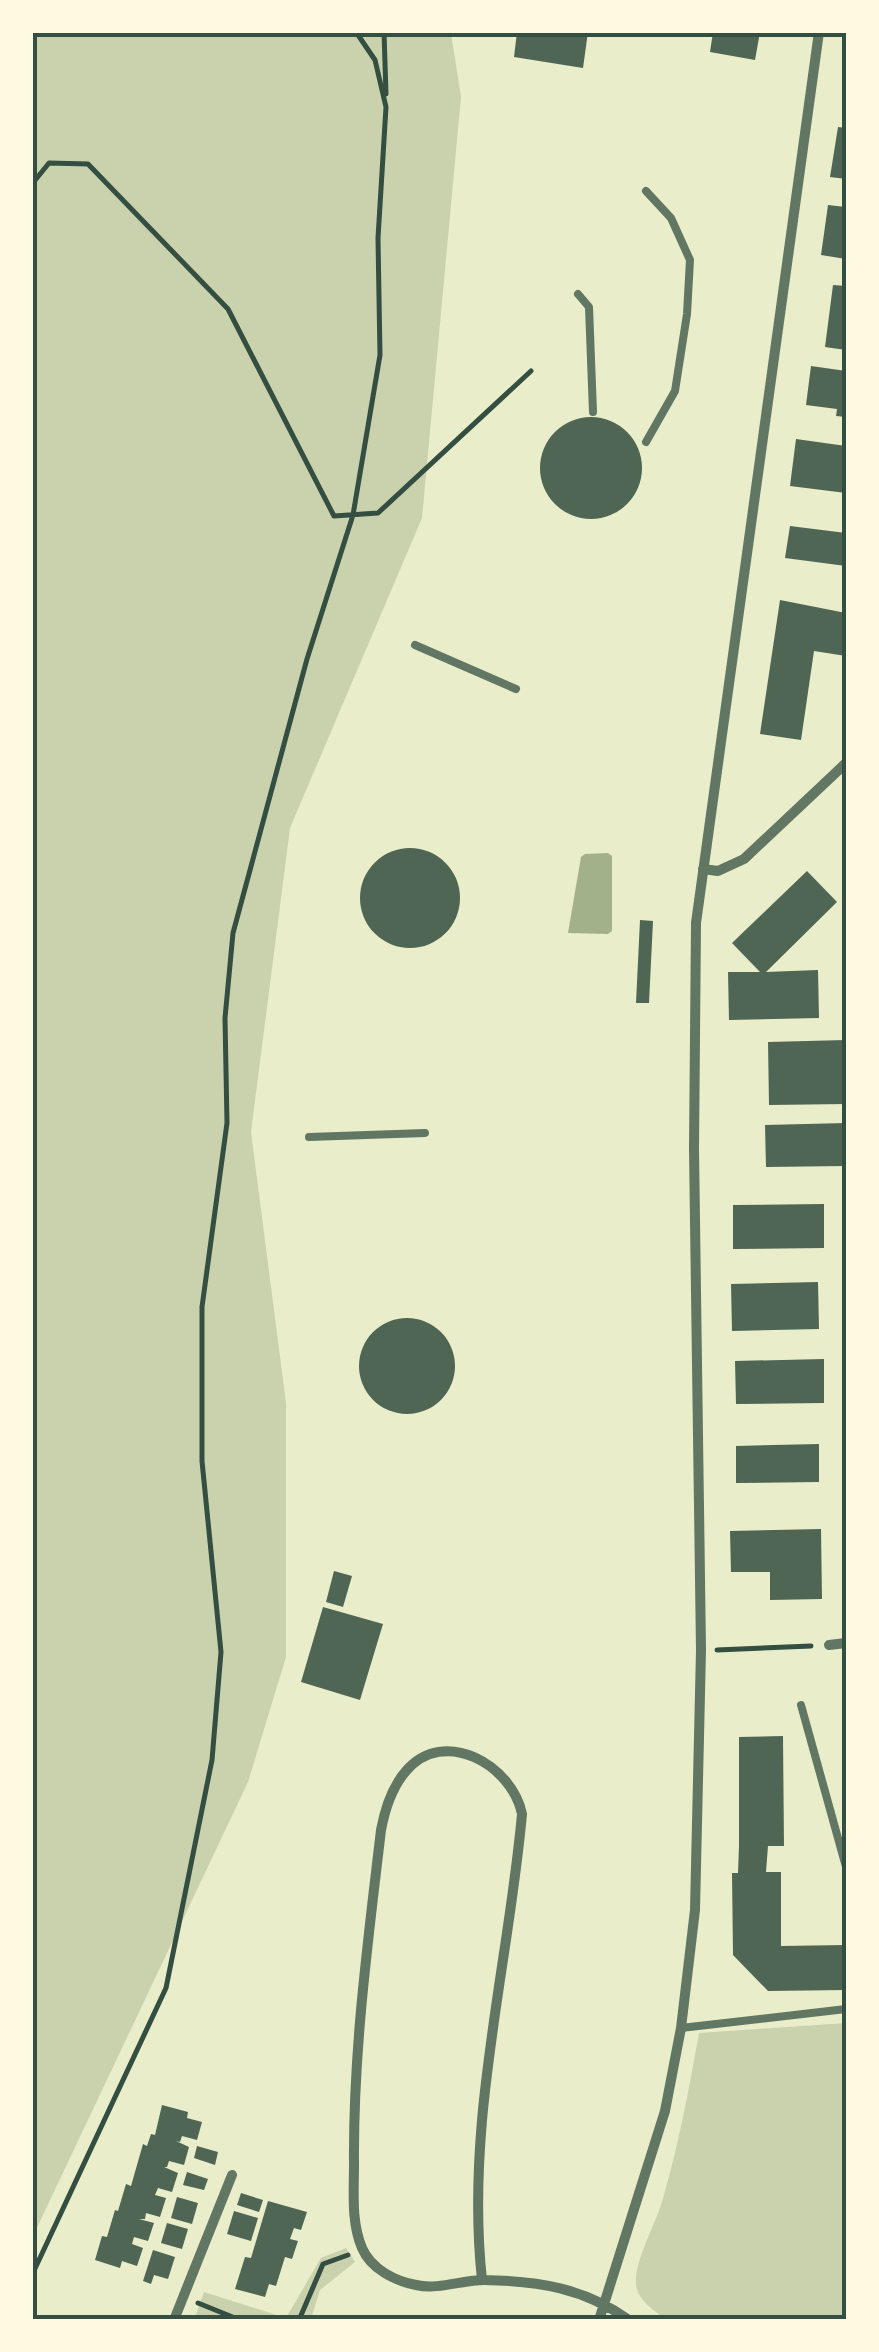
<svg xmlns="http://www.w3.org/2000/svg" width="879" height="2352" font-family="Ubuntu,sans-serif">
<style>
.green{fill:#cad2ad}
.water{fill:#a3b18a}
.building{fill:#4f6655}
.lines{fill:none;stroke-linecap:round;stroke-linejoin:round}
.path{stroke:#344e41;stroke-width:5}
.service{stroke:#617663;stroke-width:8}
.minor{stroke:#617663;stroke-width:10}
.neatline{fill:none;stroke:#344e41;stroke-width:4}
</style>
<rect width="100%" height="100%" fill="#e9edc9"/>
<!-- green -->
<path class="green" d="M33 33H451L461 97 422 518 290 828 251 1132 286 1403V1657L248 1782 33 2236Z
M846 2023V2319H665C654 2310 637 2300 636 2284 634 2262 655 2225 662 2202 678 2147 689 2090 699 2033Z
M346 2248 355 2262 320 2290 311 2319 194 2320 204 2292 286 2318 321 2258Z"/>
<!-- water -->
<path class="water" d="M585 854 608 853 612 856V931L608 934 568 933 581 857Z"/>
<!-- building -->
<path class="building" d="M517 32H588L583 68 514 57Z
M713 32H760L755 60 710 52Z
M838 127 846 128V179L830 177Z
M828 205 846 207V259L821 255Z
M833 285 846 286V350L825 347Z
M811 366 846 371V417L836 416 837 409 806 405Z
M540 468a51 51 0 1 1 102 0a51 51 0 1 1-102 0Z
M796 439 846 446V493L790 486Z
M790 526 846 533V566L785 558Z
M780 600 846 613V656L814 651 801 740 760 734Z
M360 898a50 50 0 1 1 100 0a50 50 0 1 1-100 0Z
M807 871 837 902 766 972 818 970 819 1018 729 1020 728 972H760L732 943Z
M640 920 653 921 649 1003H636Z
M846 1040V1104L769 1105 768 1042Z
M846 1123V1166L766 1167 765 1125Z
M824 1204V1248L733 1249V1205Z
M818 1282 819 1329 732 1331 731 1284Z
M359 1366a48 48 0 1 1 96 0a48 48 0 1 1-96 0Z
M824 1359V1403L736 1404 735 1361Z
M819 1444V1482L736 1483V1446Z
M821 1529 822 1599 770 1600V1572H731L730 1531Z
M334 1571 352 1576 343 1607 326 1602Z
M323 1607 383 1624 360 1700 301 1682Z
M783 1736 784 1846H768L766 1872H781V1946L846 1945V1990L768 1991 733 1955 732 1873H738L739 1846V1737Z
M162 2105 188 2112 187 2118 202 2122 197 2140 182 2136 180 2142 176 2141 189 2147 184 2165 169 2161 167 2167H164L178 2173 172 2192 158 2188 155 2195 166 2198 160 2217 146 2213 145 2219H139L154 2223 148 2241 134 2237 132 2244 143 2248 137 2266 122 2261 120 2268 95 2260 102 2236 107 2237 115 2210 118 2211 126 2184 131 2186 143 2144 147 2146 151 2134 155 2135Z
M197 2146 218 2152 215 2165 194 2158Z
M187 2172 208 2179 204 2190 183 2185Z
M241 2193 263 2200 259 2212 237 2205Z
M177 2197 198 2203 192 2224 171 2218Z
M268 2201 307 2212 301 2230 294 2228 290 2239 298 2241 292 2259 285 2257 276 2286 269 2284 265 2297 235 2289 245 2257 251 2258Z
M234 2211 258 2218 251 2241 227 2234Z
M167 2223 188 2229 182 2249 161 2243Z
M153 2250 175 2257 168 2279 154 2275 151 2284 143 2281Z"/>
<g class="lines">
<!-- path -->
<path class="path" d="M384 32 386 94
M32 184 49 163 88 164 228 309 334 516 378 513 531 371
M717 1650 811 1646
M32 2275 166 1988 212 1760 221 1652 202 1461V1307L227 1123 225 1018 233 933 307 659 353 515 380 355 378 238 386 107 375 60 356 32
M198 2303 240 2320
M299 2320 323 2264 348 2255"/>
<!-- service -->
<path class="service" d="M646 191 671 218 690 260 687 314 675 391 646 442
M578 294 589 307 593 412
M415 645 516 689
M309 1137 425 1133
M801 1705 846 1867
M681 2028 846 2009"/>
<!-- minor -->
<path class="minor" d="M703 869 718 871 744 859 846 763
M829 1645 846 1643
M482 2280C465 2123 508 1969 522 1814 512 1765 444 1726 406 1771 392 1787 385 1809 381 1830 368 1941 353 2052 354 2164 354 2192 351 2222 362 2248 371 2269 395 2281 416 2285 439 2290 462 2280 484 2280 539 2281 584 2288 629 2320
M174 2320 232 2175
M599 2320 665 2111 681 2028 695 1910 701 1650 694 1149 696 923 819 32"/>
</g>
<!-- border -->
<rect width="879" height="2352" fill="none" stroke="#fefae0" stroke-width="70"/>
<rect x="35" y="35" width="809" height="2282" class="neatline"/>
</svg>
